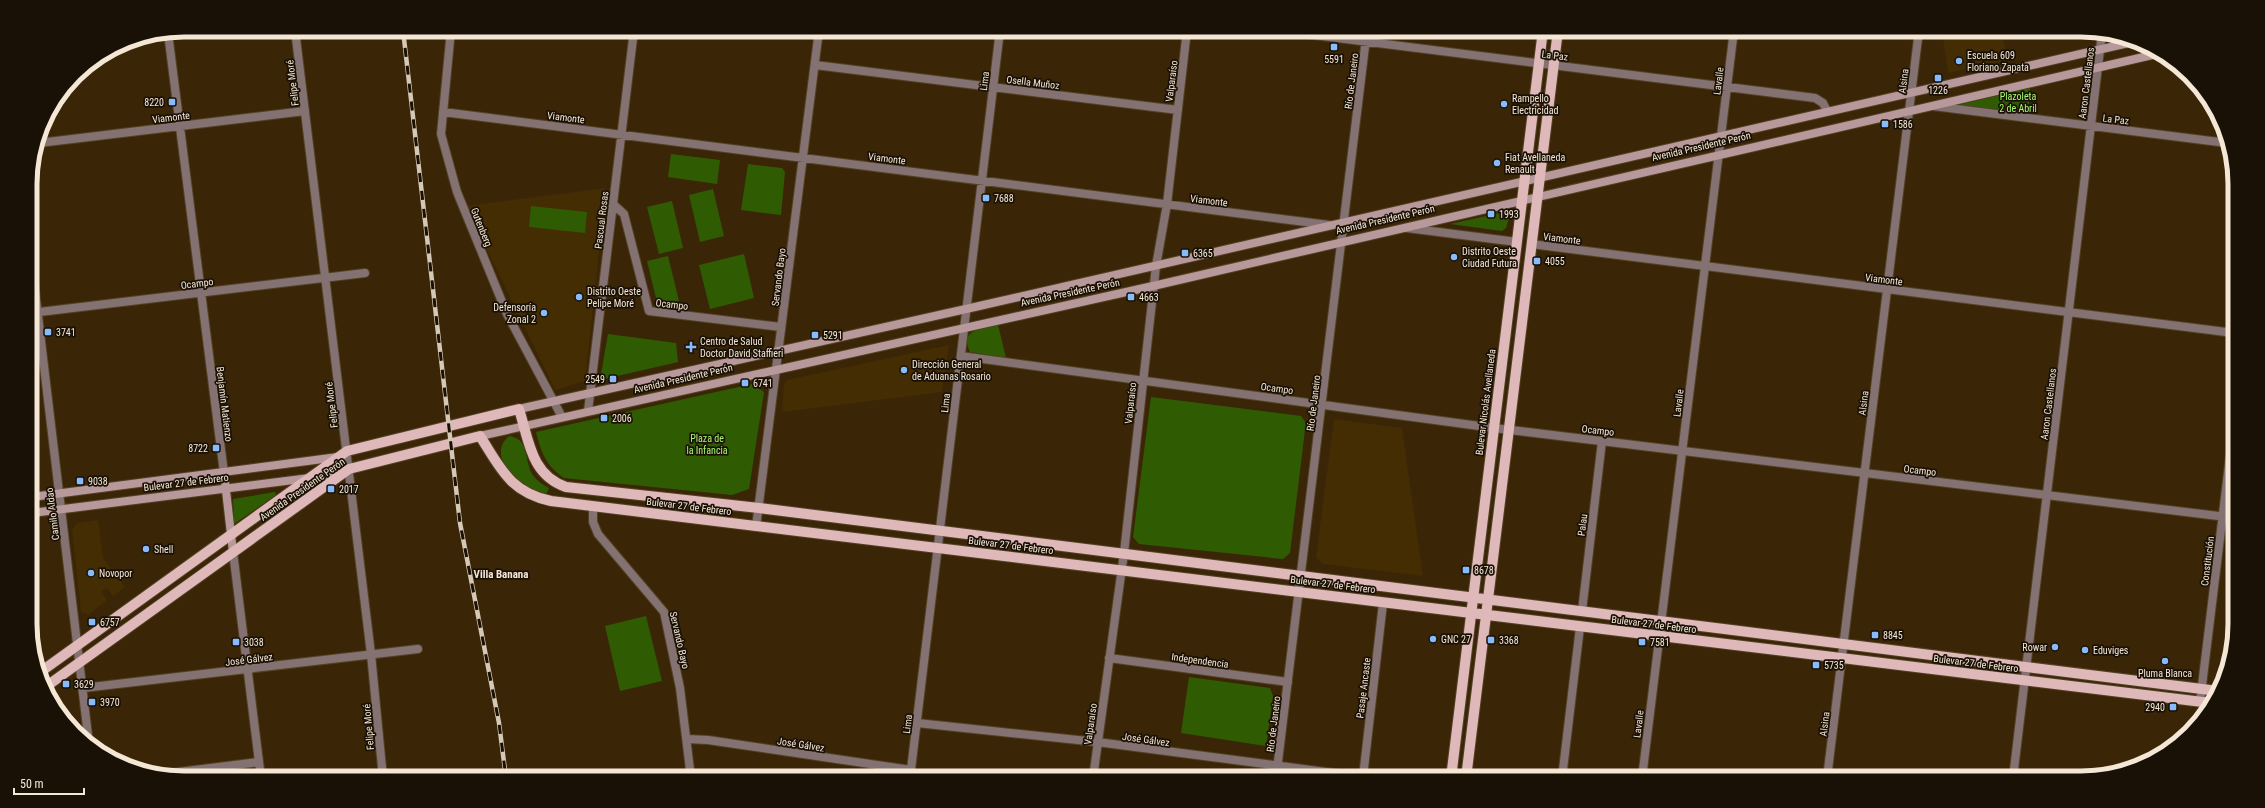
<svg xmlns="http://www.w3.org/2000/svg" width="2265" height="808" font-family="'Roboto Condensed',sans-serif">
<style>
.built{fill:#442c03}
.green{fill:#2f5c02}
.lines{fill:none;stroke-linecap:round;stroke-linejoin:round}
.street-casing{stroke:#544124;stroke-width:10}
.secondary-casing{stroke:#544124;stroke-width:10}
.primary-casing{stroke:#544124;stroke-width:12}
.street{stroke:#847172;stroke-width:8}
.secondary{stroke:#b8999b;stroke-width:8}
.primary{stroke:#dfb8ba;stroke-width:10}
.rail-casing{stroke:#d7c8b5;stroke-width:4.5}
.rail{stroke:#1a1106;stroke-width:3;stroke-dasharray:9;stroke-linecap:butt}
.poi-dot{fill:#87bbfb;stroke:#1a1106;stroke-width:1.5}
.labels{text-anchor:middle;stroke-width:3.5;stroke-linejoin:round;paint-order:stroke}
.street-label{font-size:10px;fill:#f5e7d6;stroke:#1a1106}
.poi-label{font-size:10px;fill:#f5e7d6;stroke:#1a1106;text-anchor:start}
.park-label{font-size:10px;fill:#a7f970;stroke:#1a1106}
.neighbourhood-label{font-size:11px;font-weight:bold;fill:#f5e7d6;stroke:#1a1106}
.rim{fill:none;stroke:#f5e7d6;stroke-width:5}
</style>
<rect width="100%" height="100%" fill="#3a2607"/>
<!-- built -->
<path class="built" d="M1942 30H2001L2008 60 1948 73Z
M606 188 585 381 555 390 466 206Z
M949 345 942 392 782 412 784 384 787 380Z
M1334 419 1402 428 1423 576 1323 564 1316 557Z
M98 520 103 558 125 587 113 596 107 588 101 592 107 600 88 615 81 611 72 530 77 523Z"/>
<!-- green -->
<path class="green" d="M2030 88 2028 114 1958 105Z
M671 154 720 160 717 184 668 177Z
M748 164 782 168 785 172 781 215 741 210Z
M713 189 724 236 700 242 689 195Z
M672 201 683 248 659 254 647 207Z
M531 206 587 212 585 233 529 227Z
M1500 213 1506 214 1509 218 1506 228 1502 231 1450 224Z
M744 254 754 298 710 309 699 265Z
M668 256 679 301 658 306 647 261Z
M998 325 1006 358 970 352C959 329 982 329 998 325Z
M608 334 676 343 678 362 600 380Z
M752 384 764 392 749 489 732 495 564 478C546 466 541 452 536 432Z
M1151 397 1301 416 1306 423 1305 430 1290 553 1283 559 1139 544 1133 537Z
M509 436C530 439 524 459 532 474 536 480 543 485 549 488L545 496C526 489 483 459 509 436Z
M275 492 276 495 234 524 233 499Z
M646 616 662 681 620 691 605 626Z
M1189 677 1270 688 1273 696 1266 746 1181 733Z"/>
<g class="lines">
<!-- street casing -->
<g class="street-casing">
<path id="street" d="M295 30 371 654 383 778
M451 30 441 134 457 192 507 314 562 417
M1274 30 1815 98 1823 103 1827 111
M168 33 224 473
M815 65 1178 110
M1933 106 2227 143
M443 112 1329 225
M39 143 305 111
M613 204 624 214 649 311 781 327
M1407 228 1517 242
M1531 244 2234 333
M31 257 89 744
M31 313 365 273
M961 356 1494 428 2235 518
M588 411 634 30
M593 506V522L598 534 664 612 680 688 691 778
M756 527 819 30
M233 552 261 778
M1582 611 1602 441
M1109 658 1288 682
M83 688 418 649
M2200 702 2234 423
M917 723 1097 742 1372 778
M687 739 708 740 911 770
M162 774 259 762
M1363 777 1383 603
M910 778 1000 30
M1093 778 1124 553 1156 266 1167 204 1187 30
M1276 778 1367 30
M1562 778 1580 627
M1642 778 1734 30
M1827 778 1919 30
M2013 778 2102 33"/>
</g>
<!-- secondary casing -->
<g class="secondary-casing">
<path id="secondary" d="M519 409 966 309 2137 41
M480 436 1153 286 2161 53
M224 473 233 552
M32 497 338 457
M32 513 341 474"/>
</g>
<!-- primary casing -->
<g class="primary-casing">
<path id="primary" d="M39 673 347 451 519 409C529 441 531 475 566 487L759 508 2218 691
M44 688 349 469 480 436C501 469 510 492 551 501L2211 703
M1451 778 1543 30
M1466 778 1558 30"/>
</g>
<!-- street -->
<use href="#street" class="street"/>
<!-- secondary -->
<use href="#secondary" class="secondary"/>
<!-- primary -->
<use href="#primary" class="primary"/>
<!-- rail casing -->
<g class="rail-casing">
<path id="rail" d="M403 30 460 523 499 723 506 778"/>
</g>
<!-- rail -->
<use href="#rail" class="rail"/>
</g>
<!-- markers -->
<g class="poi-dot">
<rect x="1330" y="43" width="8" height="8" rx="2"/>
<circle cx="1959" cy="61" r="4"/>
<rect x="1934" y="74" width="8" height="8" rx="2"/>
<rect x="168" y="98" width="8" height="8" rx="2"/>
<circle cx="1504" cy="104" r="4"/>
<rect x="1881" y="120" width="8" height="8" rx="2"/>
<circle cx="1497" cy="163" r="4"/>
<rect x="982" y="194" width="8" height="8" rx="2"/>
<rect x="1487" y="210" width="8" height="8" rx="2"/>
<rect x="1181" y="249" width="8" height="8" rx="2"/>
<circle cx="1454" cy="257" r="4"/>
<rect x="1533" y="257" width="8" height="8" rx="2"/>
<circle cx="579" cy="297" r="4"/>
<rect x="1127" y="293" width="8" height="8" rx="2"/>
<circle cx="544" cy="313" r="4"/>
<rect x="44" y="328" width="8" height="8" rx="2"/>
<rect x="811" y="331" width="8" height="8" rx="2"/>
<path d="M689 341h4v4h4v4h-4v4h-4v-4h-4v-4h4z"/>
<circle cx="904" cy="370" r="4"/>
<rect x="609" y="375" width="8" height="8" rx="2"/>
<rect x="741" y="379" width="8" height="8" rx="2"/>
<rect x="600" y="414" width="8" height="8" rx="2"/>
<rect x="212" y="444" width="8" height="8" rx="2"/>
<rect x="76" y="477" width="8" height="8" rx="2"/>
<rect x="327" y="485" width="8" height="8" rx="2"/>
<circle cx="146" cy="549" r="4"/>
<rect x="1462" y="566" width="8" height="8" rx="2"/>
<circle cx="91" cy="573" r="4"/>
<rect x="88" y="618" width="8" height="8" rx="2"/>
<rect x="1871" y="631" width="8" height="8" rx="2"/>
<circle cx="1433" cy="639" r="4"/>
<rect x="1487" y="636" width="8" height="8" rx="2"/>
<rect x="232" y="638" width="8" height="8" rx="2"/>
<rect x="1638" y="638" width="8" height="8" rx="2"/>
<circle cx="2055" cy="647" r="4"/>
<circle cx="2085" cy="650" r="4"/>
<circle cx="2165" cy="661" r="4"/>
<rect x="1812" y="661" width="8" height="8" rx="2"/>
<rect x="62" y="680" width="8" height="8" rx="2"/>
<rect x="88" y="698" width="8" height="8" rx="2"/>
<rect x="2169" y="703" width="8" height="8" rx="2"/>
</g>
<g class="labels">
<!-- street labels -->
<g class="street-label">
<text transform="translate(1555 55) rotate(7)" y="4">La Paz</text>
<text transform="translate(984 81) rotate(-83)" y="4">Lima</text>
<text transform="translate(1171 81) rotate(-83)" y="4">Valparaíso</text>
<text transform="translate(1351 81) rotate(-83)" y="4">Río de Janeiro</text>
<text transform="translate(1718 81) rotate(-83)" y="4">Lavalle</text>
<text transform="translate(1903 81) rotate(-83)" y="4">Alsina</text>
<text transform="translate(1033 82) rotate(7)" y="4">Osella Muñoz</text>
<text transform="translate(292 83) rotate(-97)" y="4">Felipe Moré</text>
<text transform="translate(2086 83) rotate(-83)" y="4">Aaron Castellanos</text>
<text transform="translate(171 117) rotate(-7)" y="4">Viamonte</text>
<text transform="translate(566 117) rotate(7)" y="4">Viamonte</text>
<text transform="translate(2116 119) rotate(7)" y="4">La Paz</text>
<text transform="translate(1701 146) rotate(-13)" y="4">Avenida Presidente Perón</text>
<text transform="translate(887 158) rotate(7)" y="4">Viamonte</text>
<text transform="translate(1209 200) rotate(7)" y="4">Viamonte</text>
<text transform="translate(1385 219) rotate(-13)" y="4">Avenida Presidente Perón</text>
<text transform="translate(601 220) rotate(-83)" y="4">Pascual Rosas</text>
<text transform="translate(482 227) rotate(68)" y="4">Gutenberg</text>
<text transform="translate(1562 238) rotate(7)" y="4">Viamonte</text>
<text transform="translate(778 277) rotate(-83)" y="4">Servando Bayo</text>
<text transform="translate(1884 279) rotate(7)" y="4">Viamonte</text>
<text transform="translate(197 283) rotate(-7)" y="4">Ocampo</text>
<text transform="translate(1070 292) rotate(-12)" y="4">Avenida Presidente Perón</text>
<text transform="translate(672 304) rotate(7)" y="4">Ocampo</text>
<text transform="translate(683 378) rotate(-13)" y="4">Avenida Presidente Perón</text>
<text transform="translate(1277 388) rotate(8)" y="4">Ocampo</text>
<text transform="translate(1485 402) rotate(-83)" y="4">Bulevar Nicolás Avellaneda</text>
<text transform="translate(945 403) rotate(-84)" y="4">Lima</text>
<text transform="translate(1130 403) rotate(-84)" y="4">Valparaíso</text>
<text transform="translate(1313 403) rotate(-83)" y="4">Río de Janeiro</text>
<text transform="translate(1678 403) rotate(-83)" y="4">Lavalle</text>
<text transform="translate(1863 403) rotate(-83)" y="4">Alsina</text>
<text transform="translate(225 404) rotate(83)" y="4">Benjamín Matienzo</text>
<text transform="translate(2048 404) rotate(-83)" y="4">Aaron Castellanos</text>
<text transform="translate(331 405) rotate(-97)" y="4">Felipe Moré</text>
<text transform="translate(1598 430) rotate(7)" y="4">Ocampo</text>
<text transform="translate(1920 470) rotate(7)" y="4">Ocampo</text>
<text transform="translate(186 482) rotate(-7)" y="4">Bulevar 27 de Febrero</text>
<text transform="translate(302 489) rotate(-35)" y="4">Avenida Presidente Perón</text>
<text transform="translate(689 506) rotate(7)" y="4">Bulevar 27 de Febrero</text>
<text transform="translate(52 514) rotate(-97)" y="4">Camilo Aldao</text>
<text transform="translate(1582 525) rotate(-83)" y="4">Palau</text>
<text transform="translate(1011 545) rotate(7)" y="4">Bulevar 27 de Febrero</text>
<text transform="translate(2207 561) rotate(-83)" y="4">Constitución</text>
<text transform="translate(1333 584) rotate(7)" y="4">Bulevar 27 de Febrero</text>
<text transform="translate(1654 624) rotate(7)" y="4">Bulevar 27 de Febrero</text>
<text transform="translate(680 640) rotate(77)" y="4">Servando Bayo</text>
<text transform="translate(249 659) rotate(-7)" y="4">José Gálvez</text>
<text transform="translate(1200 660) rotate(8)" y="4">Independencia</text>
<text transform="translate(1976 663) rotate(7)" y="4">Bulevar 27 de Febrero</text>
<text transform="translate(1363 688) rotate(-83)" y="4">Pasaje Ancaste</text>
<text transform="translate(907 724) rotate(-83)" y="4">Lima</text>
<text transform="translate(1090 724) rotate(-82)" y="4">Valparaíso</text>
<text transform="translate(1273 724) rotate(-83)" y="4">Río de Janeiro</text>
<text transform="translate(1638 724) rotate(-83)" y="4">Lavalle</text>
<text transform="translate(1824 724) rotate(-83)" y="4">Alsina</text>
<text transform="translate(368 727) rotate(-95)" y="4">Felipe Moré</text>
<text transform="translate(1146 739) rotate(8)" y="4">José Gálvez</text>
<text transform="translate(801 744) rotate(9)" y="4">José Gálvez</text>
</g>
<!-- poi labels -->
<g class="poi-label">
<text x="1967" y="59">Escuela 609<tspan x="1967" dy="12">Floriano Zapata</tspan></text>
<text x="1334" y="63" text-anchor="middle">5591</text>
<text x="1938" y="94" text-anchor="middle">1226</text>
<text x="1512" y="102">Rampello<tspan x="1512" dy="12">Electricidad</tspan></text>
<text x="164" y="106" text-anchor="end">8220</text>
<text x="1893" y="128">1586</text>
<text x="1505" y="161">Fiat Avellaneda<tspan x="1505" dy="12">Renault</tspan></text>
<text x="994" y="202">7688</text>
<text x="1499" y="218">1993</text>
<text x="1462" y="255">Distrito Oeste<tspan x="1462" dy="12">Ciudad Futura</tspan></text>
<text x="1193" y="257">6365</text>
<text x="1545" y="265">4055</text>
<text x="587" y="295">Distrito Oeste<tspan x="587" dy="12">Pelipe Moré</tspan></text>
<text x="1139" y="301">4663</text>
<text x="536" y="311" text-anchor="end">Defensoría<tspan x="536" dy="12">Zonal 2</tspan></text>
<text x="56" y="336">3741</text>
<text x="823" y="339">5291</text>
<text x="700" y="345">Centro de Salud<tspan x="700" dy="12">Doctor David Staffieri</tspan></text>
<text x="912" y="368">Dirección General<tspan x="912" dy="12">de Aduanas Rosario</tspan></text>
<text x="605" y="383" text-anchor="end">2549</text>
<text x="753" y="387">6741</text>
<text x="612" y="422">2006</text>
<text x="208" y="452" text-anchor="end">8722</text>
<text x="88" y="485">9038</text>
<text x="339" y="493">2017</text>
<text x="154" y="553">Shell</text>
<text x="1474" y="574">8678</text>
<text x="99" y="577">Novopor</text>
<text x="100" y="626">6757</text>
<text x="1883" y="639">8845</text>
<text x="1441" y="643">GNC 27</text>
<text x="1499" y="644">3368</text>
<text x="244" y="646">3038</text>
<text x="1650" y="646">7581</text>
<text x="2047" y="651" text-anchor="end">Rowar</text>
<text x="2093" y="654">Eduviges</text>
<text x="1824" y="669">5735</text>
<text x="2165" y="677" text-anchor="middle">Pluma Blanca</text>
<text x="74" y="688">3629</text>
<text x="100" y="706">3970</text>
<text x="2165" y="711" text-anchor="end">2940</text>
</g>
<!-- park labels -->
<g class="park-label">
<text x="2018" y="100">Plazoleta<tspan x="2018" dy="12">2 de Abril</tspan></text>
<text x="707" y="442">Plaza de<tspan x="707" dy="12">la Infancia</tspan></text>
</g>
<!-- neighbourhood labels -->
<g class="neighbourhood-label">
<text x="501" y="578">Villa Banana</text>
</g>
</g>
<!-- crop -->
<path d="M0 0H2265V808H0ZM184 37H2081A147 147 0 0 1 2228 184V624A147 147 0 0 1 2081 771H184A147 147 0 0 1 37 624V184A147 147 0 0 1 184 37Z" fill="#1a1106" fill-rule="evenodd"/>
<path class="rim" d="M184 37H2081A147 147 0 0 1 2228 184V624A147 147 0 0 1 2081 771H184A147 147 0 0 1 37 624V184A147 147 0 0 1 184 37Z"/>
<!-- scale -->
<path d="M14 788v6h70v-6" fill="none" stroke="#f5e7d6" stroke-width="2"/>
<text x="20" y="788" font-size="12" fill="#f5e7d6" stroke="#1a1106" stroke-width="3" paint-order="stroke">50 m</text>
</svg>
